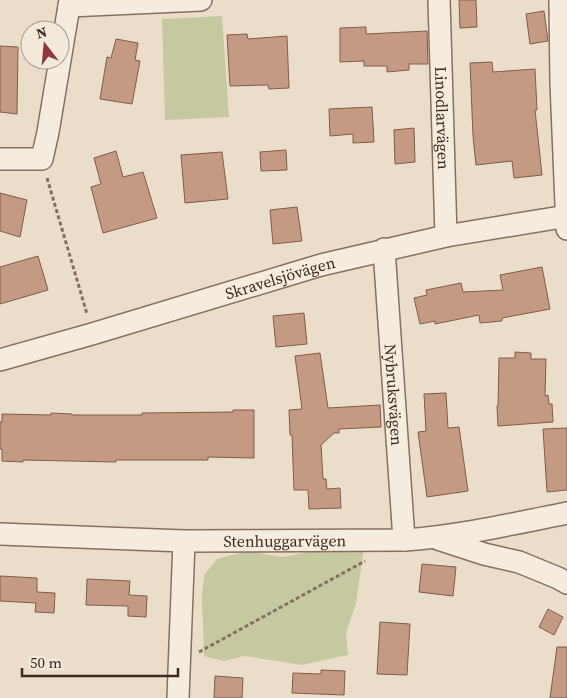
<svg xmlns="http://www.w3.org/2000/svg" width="567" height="698" font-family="'Source Serif 4',serif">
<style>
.green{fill:#c6c89f}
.building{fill:#c49a85;stroke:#825b49}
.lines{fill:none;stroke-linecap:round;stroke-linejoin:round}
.minor-casing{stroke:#857161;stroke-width:24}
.path{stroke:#857161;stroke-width:3;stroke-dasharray:4 2.5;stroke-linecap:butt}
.minor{stroke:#f6ecdd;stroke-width:21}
.labels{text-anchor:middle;stroke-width:5;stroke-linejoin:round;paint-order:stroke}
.street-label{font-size:16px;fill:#382b22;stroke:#f2e9d9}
</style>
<rect width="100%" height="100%" fill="#eadeca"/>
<!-- green -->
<path class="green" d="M222 16 229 117 165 120 162 19Z
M364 548 356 603 346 633 348 655 302 665 244 656 224 661 204 656 202 598 204 575 217 559 247 551 283 557 323 549Z"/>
<!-- building -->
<path class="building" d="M459 0H476L477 27 460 28Z
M544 11 548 41 530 44 526 14Z
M366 27V34L427 31 428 64H409V70L387 72V66H364V61L340 62V28Z
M247 34 248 39 287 36 289 88 269 89 268 85 230 86 227 35Z
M116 39 138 43 135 60 140 61 132 104 100 99 107 57 111 58Z
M0 46 18 47 17 114 0 112Z
M492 62 493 72 535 69 537 110H535L542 175 514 178 512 161 476 165 473 136 470 63Z
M372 107 374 142 353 143V134L330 136 329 109Z
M414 128 415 162 395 164 394 130Z
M286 150 287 170 261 171 260 152Z
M116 151 123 177 143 172 157 218 103 233 91 187 101 184 94 158Z
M222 152 228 199 185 203 181 155Z
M0 193 27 200 20 237 0 231Z
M297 207 302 241 273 244 270 210Z
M38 256 48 290 0 304V267Z
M542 267 550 309 502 318V321L480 323 479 315 435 324V321L420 324 414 298 427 295 426 290 461 283 463 292 503 290 500 275Z
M304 313 307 344 276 347 273 316Z
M515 352 531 353V359H546L545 396 548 395 549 404H552L553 422 498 426 497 406H498L499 358H515Z
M320 353 328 408 380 405 381 427 339 429V433H334L321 445 323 479H326L327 489 340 488 341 508 309 509 308 490H294L292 435H290L289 410 302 409 295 356Z
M446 393 448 428 459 427 468 491 427 497 418 432 426 431 424 394Z
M233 410H254V458L208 457V460H116V462L23 460V462L2 461V449H0V422H2V414L51 415V413L72 414V415H142V413L233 412Z
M567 428V490L547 492 543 429Z
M422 564 456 567 453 596 419 592Z
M0 576 37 578V592L55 593 54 613 35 612 36 603 0 601Z
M87 579 130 581 129 595 147 596 146 617 128 616V606L86 605Z
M548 609 563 617 554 635 539 627Z
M380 622 410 624 407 675 377 674Z
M557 647H567V698H550Z
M321 670 345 671 344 695 292 693 293 673 321 674Z
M215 676 243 678 242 698H214Z"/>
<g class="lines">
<!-- minor casing -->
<g class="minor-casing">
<g id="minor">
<path id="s1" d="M439 0 446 236"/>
<path d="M560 0 561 83 567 229"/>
<path d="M69 6 201 0"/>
<path d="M0 159H42L48 132 70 0"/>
<path id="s2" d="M384 249 404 540"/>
<path id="s3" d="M0 360 92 334 321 265 446 236 567 216"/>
<path id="s4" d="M0 534 184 541 404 540C460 536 512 524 567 513"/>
<path d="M438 539 484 554 519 562 558 578 567 583"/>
<path d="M178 698 184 541"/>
</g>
</g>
<!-- path -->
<path class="path" d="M47 178 87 314
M199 652 365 561"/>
<!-- minor -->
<use href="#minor" class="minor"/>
</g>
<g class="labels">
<!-- street labels -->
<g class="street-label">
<text dy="6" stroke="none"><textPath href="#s1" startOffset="118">Linodlarvägen</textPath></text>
<text dy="6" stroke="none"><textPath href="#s3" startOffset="292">Skravelsjövägen</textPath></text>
<text dy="6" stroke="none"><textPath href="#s2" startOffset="146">Nybruksvägen</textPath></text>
<text dy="6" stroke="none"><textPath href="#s4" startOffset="285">Stenhuggarvägen</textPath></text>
</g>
</g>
<!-- north arrow -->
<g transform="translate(45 45) rotate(344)"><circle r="24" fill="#f2e9d9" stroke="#a89d90"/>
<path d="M0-4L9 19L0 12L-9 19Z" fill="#8e373e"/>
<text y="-8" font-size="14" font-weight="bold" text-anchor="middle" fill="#382b22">N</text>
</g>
<!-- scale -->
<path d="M22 668v8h156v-8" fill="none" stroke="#382b22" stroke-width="2.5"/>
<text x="30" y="668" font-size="15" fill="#382b22" stroke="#f2e9d9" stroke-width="4" paint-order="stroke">50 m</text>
</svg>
